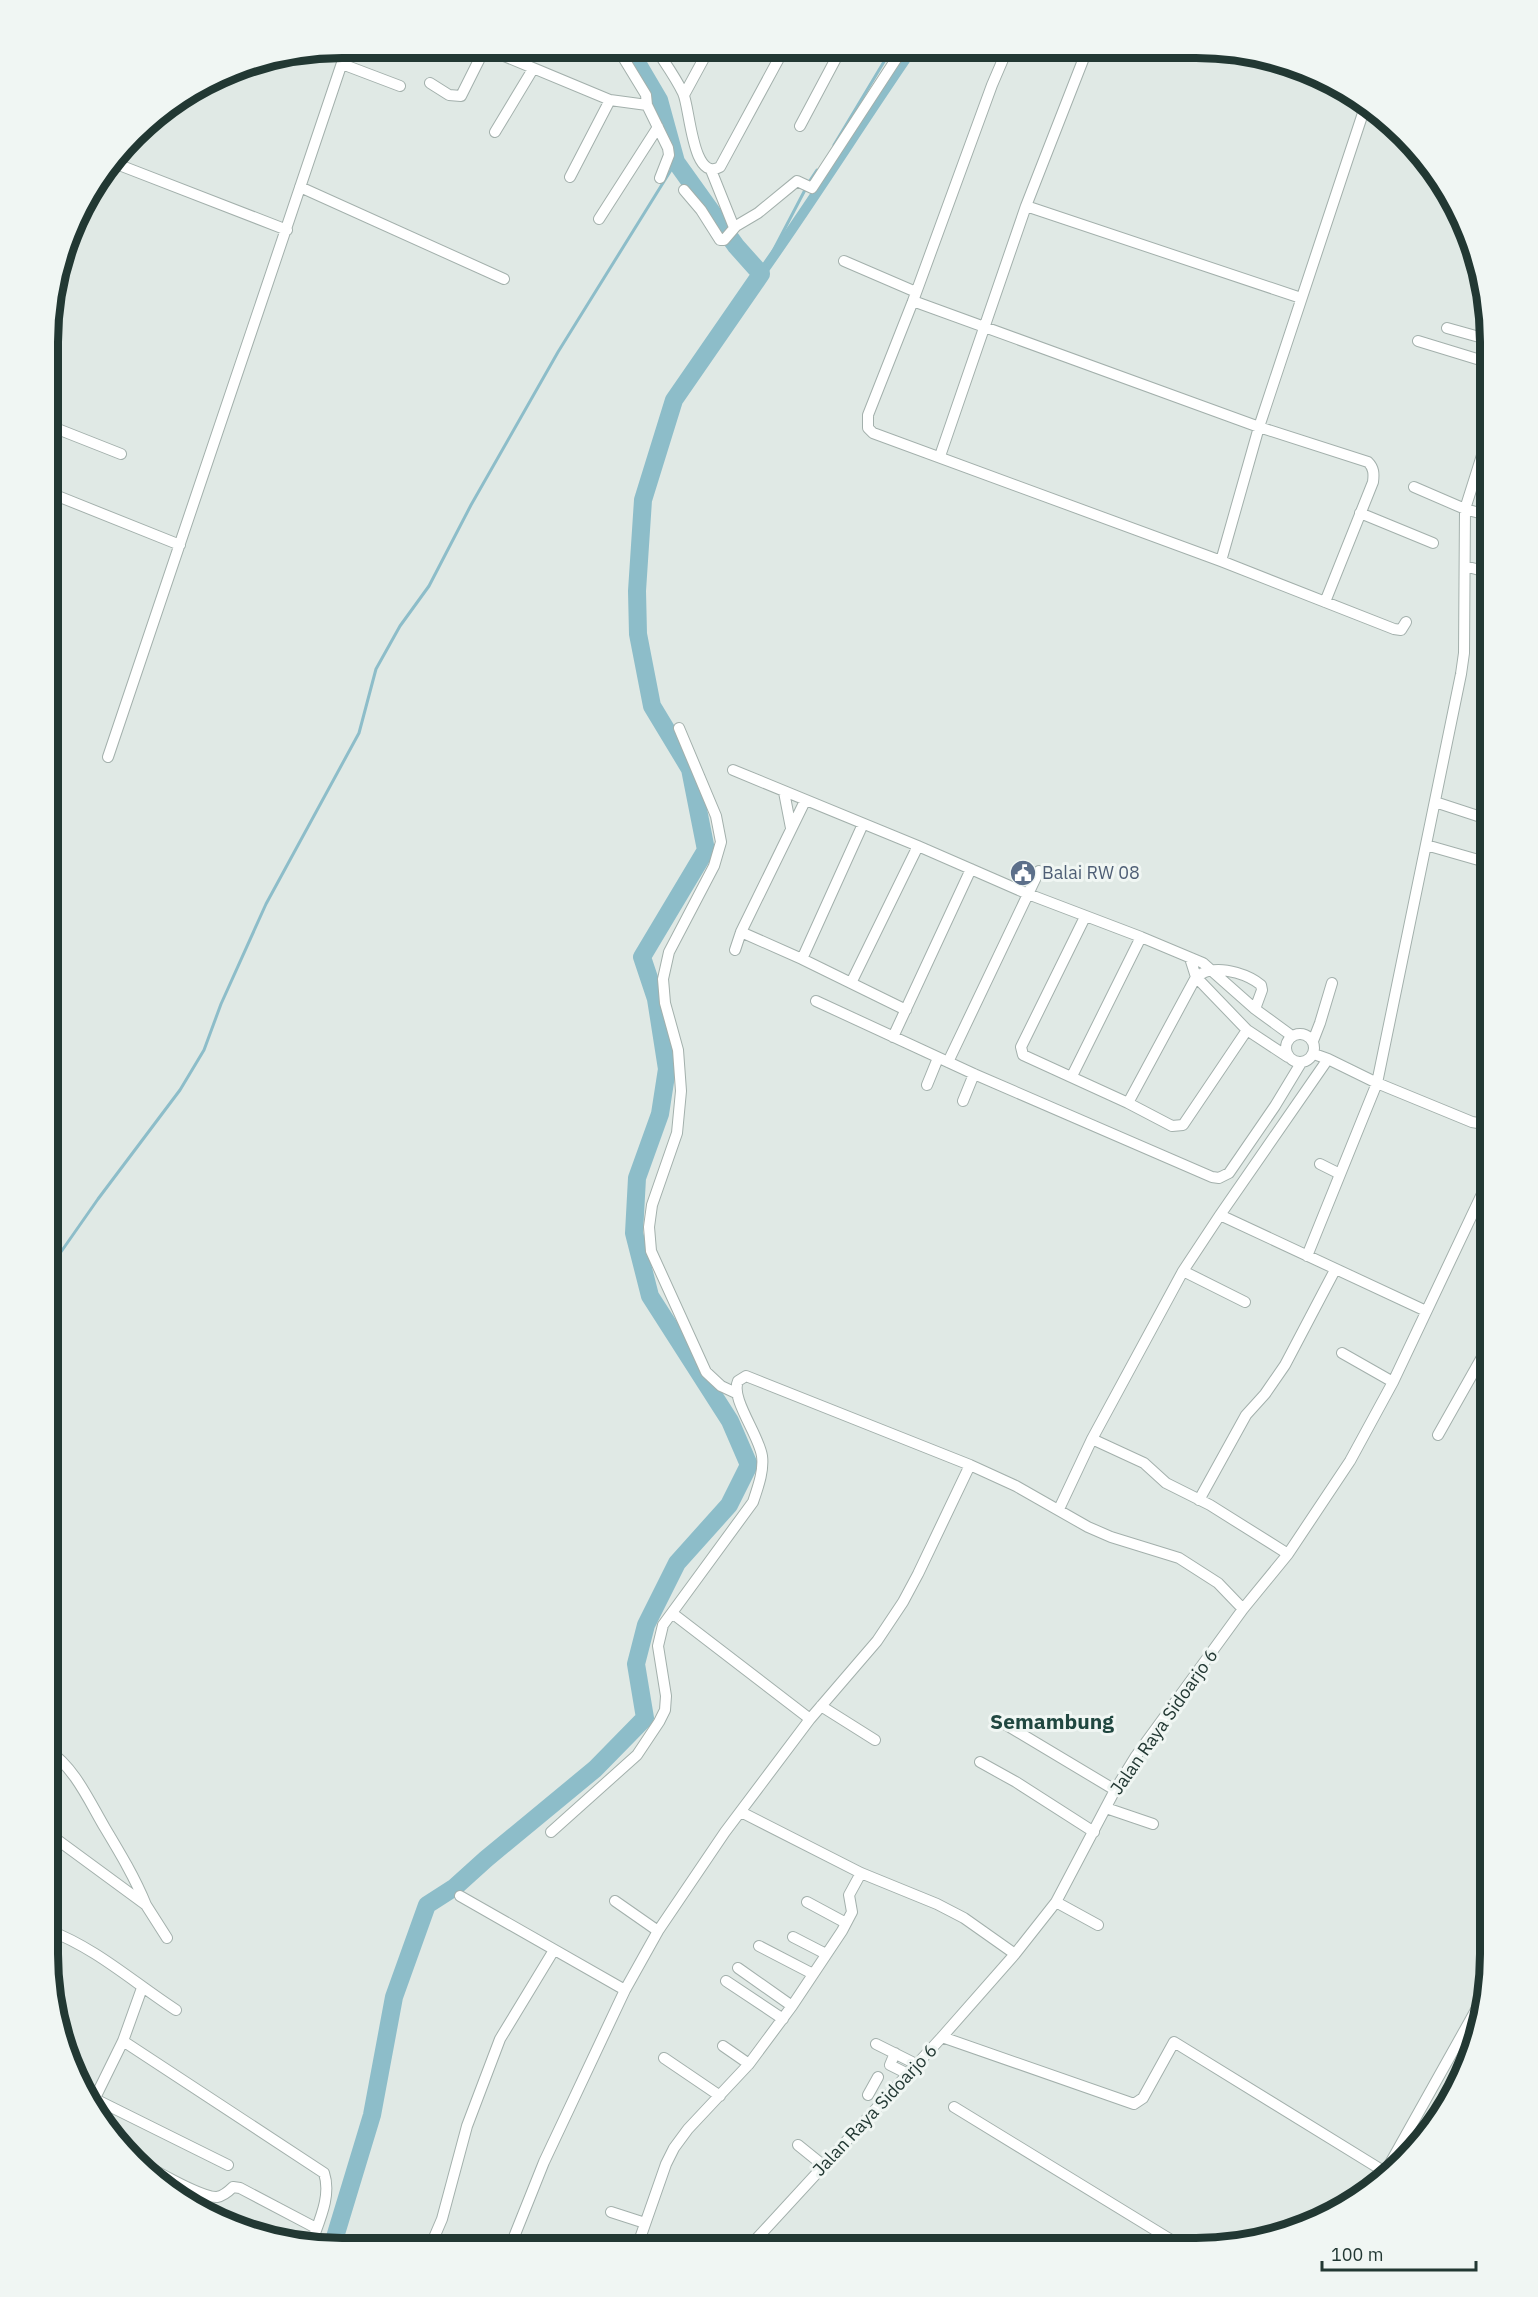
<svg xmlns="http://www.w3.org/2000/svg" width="1538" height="2297" font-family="'IBM Plex Sans',sans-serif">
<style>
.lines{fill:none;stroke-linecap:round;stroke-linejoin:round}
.stream{stroke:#8dbdc9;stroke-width:3}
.canal{stroke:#8dbdc9;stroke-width:10}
.river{stroke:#8dbdc9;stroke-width:18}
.minor-casing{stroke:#a3b0ac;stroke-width:12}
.highway-casing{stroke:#bdc3c2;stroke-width:16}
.minor{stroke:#fff;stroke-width:10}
.highway{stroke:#316159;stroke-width:15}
.labels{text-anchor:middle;stroke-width:6;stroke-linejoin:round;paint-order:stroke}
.service-label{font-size:18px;fill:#4e5e75;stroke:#f0f6f3;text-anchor:start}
.street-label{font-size:18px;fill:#223833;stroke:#f0f6f3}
.quarter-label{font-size:21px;font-weight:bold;fill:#204740;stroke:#f0f6f3}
.rim{fill:none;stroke:#223833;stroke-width:8}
</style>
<rect width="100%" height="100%" fill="#e0e9e5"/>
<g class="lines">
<!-- stream -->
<path class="stream" d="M834 145 891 50
M809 182 817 170
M761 274 806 188
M49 1269 98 1199 180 1090 204 1050 221 1004 266 904 359 733 376 669 400 626 429 586 471 505 558 352 676 162"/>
<!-- canal -->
<path class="canal" d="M761 274C813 201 861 124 912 50"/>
<!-- river -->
<path class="river" d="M332 2247 372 2115 394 1997 427 1905 455 1887 486 1859 595 1769 645 1718 636 1664 646 1625 677 1563 729 1505 749 1465 730 1421 650 1296 634 1233 637 1178 660 1114 667 1069 656 999 642 957 706 850 690 769 652 706 638 634 637 591 643 500 674 400 761 274 736 246 676 162 659 100 629 49"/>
<!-- minor casing -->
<g class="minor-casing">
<path id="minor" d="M618 49 646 95 647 105 668 148 669 155 660 178
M656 49C665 63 676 78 683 93 690 107 692 183 720 167L784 49
M1007 50 992 85 913 301 868 415V428L873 433 1221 561 1394 629 1401 630 1406 622
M342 64 400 86
M430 83 449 95 461 96 485 48 610 100 647 105
M684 95 709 49
M800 126 841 49
M495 132 533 69
M114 163 287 230
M711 170 733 225 736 226 758 213 797 181 812 188 902 50
M570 177 610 100
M300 187 504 279
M684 190 701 210 720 240H724L736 226
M1026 206 1301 298
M599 219 658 127
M844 261 916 292
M913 301 1259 427 1368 462C1374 468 1374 474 1373 482L1325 602
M1447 328 1490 340
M1418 341 1490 363
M50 426 121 454
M940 456 1026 206 1087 50
M1414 487 1465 509 1490 516
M50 493 180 545
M1360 513 1433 543
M1221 561 1259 427 1366 104
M1465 566 1490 573
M679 728 716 816 721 842 714 866 669 952 663 979 665 1003 678 1050 681 1091 677 1133 652 1205 649 1227 651 1251 706 1372 721 1386 736 1393
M108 757 347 48
M733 770 918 846 1028 894 1141 937 1203 963 1255 1009 1292 1036
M784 792 791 828
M1435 802 1490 820
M1426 845 1489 863
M1085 917 1021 1047 1023 1055 1128 1103 1172 1126 1183 1125 1247 1030
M741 932 802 959 906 1010
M735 950 741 932 805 801
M1190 958 1196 977 1247 1030 1288 1057
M802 959 863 824
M851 983 918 846
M816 1001 974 1074 1212 1177 1219 1178 1229 1173 1275 1106 1301 1063
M1286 1048a14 14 0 1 1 28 0a14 14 0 1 1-28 0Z
M893 1037 971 869
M1313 1041 1320 1023 1332 983
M1314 1054 1328 1059 1377 1083 1472 1122 1490 1125
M948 1062 1039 871
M1072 1076 1141 937
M927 1085 938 1058
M963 1101 974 1074
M1128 1103 1196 977C1200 975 1205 971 1209 971 1225 967 1249 975 1261 985L1262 990 1255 1009
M1320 1164 1340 1174
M1220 1215 1426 1311
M1307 1256 1377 1083 1461 674 1464 653 1465 509 1490 430
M1183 1271 1245 1302
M1342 1353 1393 1382
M1438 1435 1490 1343
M1092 1439 1144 1463 1166 1483 1210 1505 1288 1554
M1199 1500 1246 1415 1265 1394 1285 1365 1335 1270
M1059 1509 1092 1439 1183 1271 1220 1215 1328 1059
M672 1613 810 1719
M821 1706 875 1740
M998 1720 1115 1790
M48 1750C75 1768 89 1801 105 1828 120 1853 135 1878 146 1905
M980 1762 1016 1782 1094 1832
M1106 1808 1153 1824
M741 1812 861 1873 937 1904 964 1918 1015 1954
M551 1832 637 1755 659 1722 665 1710 666 1696 658 1646 663 1625 753 1502C758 1487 764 1471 762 1456 759 1435 730 1398 738 1381L746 1376 970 1465 1016 1486 1088 1527 1111 1537 1179 1558 1218 1583 1243 1609
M48 1833 146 1905 167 1938
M460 1896 625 1990
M615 1901 658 1931
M807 1902 846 1923
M1056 1902 1098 1925
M48 1930C96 1948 133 1982 176 2010
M793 1937 826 1954
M759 1946 813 1974
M738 1968 792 2006
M726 1981 783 2019
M942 2037 1134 2104 1143 2098 1174 2042 1385 2172
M123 2041 324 2173C332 2197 318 2223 310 2247
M876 2044 916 2064
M723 2046 749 2064
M895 2053 890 2065 908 2074
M664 2058 720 2096
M868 2095 878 2077
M95 2099 228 2165
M92 2104 123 2041 142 1988
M954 2107 1186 2249
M798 2145 824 2166
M135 2160C152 2168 200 2198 217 2197 223 2196 229 2191 233 2187L240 2188 316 2228
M1378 2185 1486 1992
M611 2212 645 2223
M430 2247 442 2219 467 2126 500 2039 554 1950
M510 2247 544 2162 625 1990 658 1931 725 1832 810 1719 877 1641 903 1602 918 1574 970 1465
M637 2247 666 2164 674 2148 688 2129 749 2064 792 2006 842 1931 852 1912 849 1895 861 1873
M748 2248 942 2037 1015 1954 1056 1902 1115 1790 1136 1756 1243 1609 1288 1554 1350 1461 1393 1382 1490 1177"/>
</g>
<!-- highway casing -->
<g class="highway-casing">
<path id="highway" d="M1426 2133 1474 2049"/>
</g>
<!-- minor -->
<use href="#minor" class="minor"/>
<!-- highway -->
<use href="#highway" class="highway"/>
</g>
<!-- icons -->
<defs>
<g id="civic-disc" transform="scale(1.35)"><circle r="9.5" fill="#5c6f8a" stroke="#f0f6f3"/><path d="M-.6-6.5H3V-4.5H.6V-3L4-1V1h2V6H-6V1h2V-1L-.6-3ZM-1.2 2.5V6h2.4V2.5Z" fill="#fff"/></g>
</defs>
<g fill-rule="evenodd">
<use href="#civic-disc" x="1023" y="873"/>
</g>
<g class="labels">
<!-- service labels -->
<g class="service-label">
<text x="1042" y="879">Balai RW 08</text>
</g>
<!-- street labels -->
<g class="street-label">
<text transform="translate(1164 1722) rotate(-55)" y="6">Jalan Raya Sidoarjo 6</text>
<text transform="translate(875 2110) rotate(-47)" y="6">Jalan Raya Sidoarjo 6</text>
</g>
<!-- quarter labels -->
<g class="quarter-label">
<text x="1052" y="1729">Semambung</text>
</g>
</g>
<!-- crop -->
<path d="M0 0H1538V2297H0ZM342 58H1196A284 284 0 0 1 1480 342V1954A284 284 0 0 1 1196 2238H342A284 284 0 0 1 58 1954V342A284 284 0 0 1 342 58Z" fill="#f0f6f3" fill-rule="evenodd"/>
<path class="rim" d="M342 58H1196A284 284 0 0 1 1480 342V1954A284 284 0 0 1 1196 2238H342A284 284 0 0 1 58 1954V342A284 284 0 0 1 342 58Z"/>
<!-- scale -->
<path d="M1322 2261v9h154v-9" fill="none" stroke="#223833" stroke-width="3"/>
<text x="1331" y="2261" font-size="18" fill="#223833" stroke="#f0f6f3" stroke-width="4.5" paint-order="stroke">100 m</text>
</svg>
